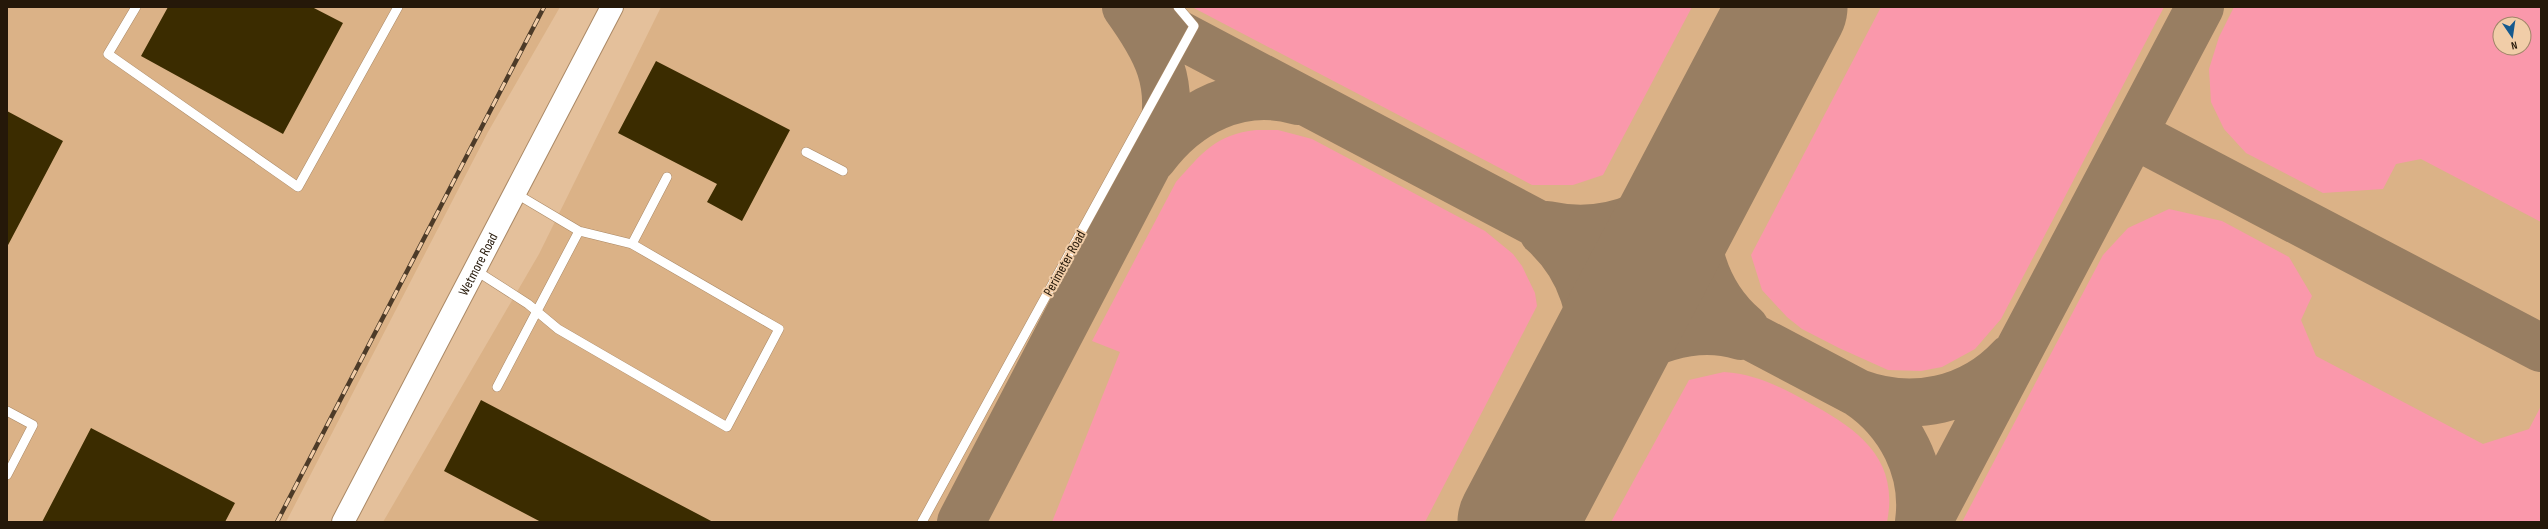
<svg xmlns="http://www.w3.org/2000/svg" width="2548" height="529" font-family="'Sofia Sans Condensed',sans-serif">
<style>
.built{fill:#dbb287;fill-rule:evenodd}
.green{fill:#fa98ab;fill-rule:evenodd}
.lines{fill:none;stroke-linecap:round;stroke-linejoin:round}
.taxiway{stroke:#987e62;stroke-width:48}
.runway{stroke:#987e62;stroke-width:119}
.building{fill:#3b2c00}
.lane-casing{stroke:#aa8865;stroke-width:10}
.secondary-casing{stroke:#aa8865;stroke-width:24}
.lane{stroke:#fff;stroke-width:9}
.secondary{stroke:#fff;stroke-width:22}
.rail-casing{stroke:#4d3b28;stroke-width:4.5}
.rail{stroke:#f1cda8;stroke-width:3;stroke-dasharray:9;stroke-linecap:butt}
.labels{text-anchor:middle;stroke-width:4;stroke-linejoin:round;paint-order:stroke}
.street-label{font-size:14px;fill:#251809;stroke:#f1cda8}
</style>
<rect width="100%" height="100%" fill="#e4c09b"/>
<!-- built -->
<path class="built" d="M7 7H560L488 132 286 522H7Z
M661 7H2541V522H383L539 254ZM2500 24H2524V48H2500Z"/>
<!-- green -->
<path class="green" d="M1192 7H1692L1603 175 1573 185H1532Z
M1881 7H2164L2001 319 1975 349 1942 367 1921 371 1888 370 1839 348 1802 329 1787 317 1762 290 1751 255Z
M2234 7H2541V222L2421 159 2396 164 2383 189 2323 193 2246 153 2224 129 2211 102 2209 69 2219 37ZM2500 24H2524V48H2500Z
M1256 130H1278L1312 139 1485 231 1513 254 1522 266 1535 293 1537 306 1425 522H1052L1120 352 1092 341 1176 182C1201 154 1216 134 1256 130Z
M2169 209 2222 221 2289 257 2312 296 2301 320 2316 356 2483 444 2529 429 2541 406V522H1962L2103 255 2128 228Z
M1724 372C1755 374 1779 386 1806 401 1856 428 1900 457 1887 522H1611L1689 380Z"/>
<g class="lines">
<!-- taxiway -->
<path class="taxiway" d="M1127 7 1858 393C1900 421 1926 470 1919 522
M1726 124C1719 145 1707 165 1701 187 1687 238 1705 294 1745 328
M2133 134 2541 348
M1153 158C1187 112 1241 84 1298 101
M1547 225C1612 239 1676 211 1707 152
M1543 232C1582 267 1598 317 1588 368 1586 381 1578 393 1576 406
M1858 393C1912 413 1971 401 2011 358
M1574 412C1586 401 1594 386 1605 374 1639 340 1694 322 1741 336
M961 522 1162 137C1175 83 1157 50 1126 7
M1928 522 2200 7"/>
<!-- runway -->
<path class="runway" d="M1517 522 1788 7"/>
</g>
<!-- building -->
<path class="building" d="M168 7H312L343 23 283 134 141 56Z
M656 61 790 130 742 221 707 202 717 184 618 133Z
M7 111 63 141 7 247Z
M481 400 713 522H541L444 471Z
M91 428 235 503 225 522H42Z"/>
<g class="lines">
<!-- lane casing -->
<g class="lane-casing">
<path id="lane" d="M136 7 108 54 298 187 398 7
M806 152 843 171
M632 244 667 177
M475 270 528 304 558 329 727 427 779 329 632 244 579 231 515 193
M497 387 579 231
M7 411 33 425 7 475
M922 522 1194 26 1178 7"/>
</g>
<!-- secondary casing -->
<g class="secondary-casing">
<g id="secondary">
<path id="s1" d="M343 522 612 7"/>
</g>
</g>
<!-- lane -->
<use href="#lane" class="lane"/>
<!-- secondary -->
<use href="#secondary" class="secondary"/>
<!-- rail casing -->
<g class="rail-casing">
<path id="rail" d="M277 522 544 7"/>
</g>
<!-- rail -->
<use href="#rail" class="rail"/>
</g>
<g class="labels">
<!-- street labels -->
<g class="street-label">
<text transform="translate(1064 263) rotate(-61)" y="5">Perimeter Road</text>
<text dy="5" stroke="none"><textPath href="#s1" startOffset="291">Wetmore Road</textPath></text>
</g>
</g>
<!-- border -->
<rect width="2548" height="529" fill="none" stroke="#251809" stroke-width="16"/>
<!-- north arrow -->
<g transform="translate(2512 36) rotate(167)"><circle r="19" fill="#f1cda8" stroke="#9f8568"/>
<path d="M0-3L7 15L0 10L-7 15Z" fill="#15598e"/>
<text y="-6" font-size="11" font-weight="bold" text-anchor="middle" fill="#251809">N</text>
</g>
</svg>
